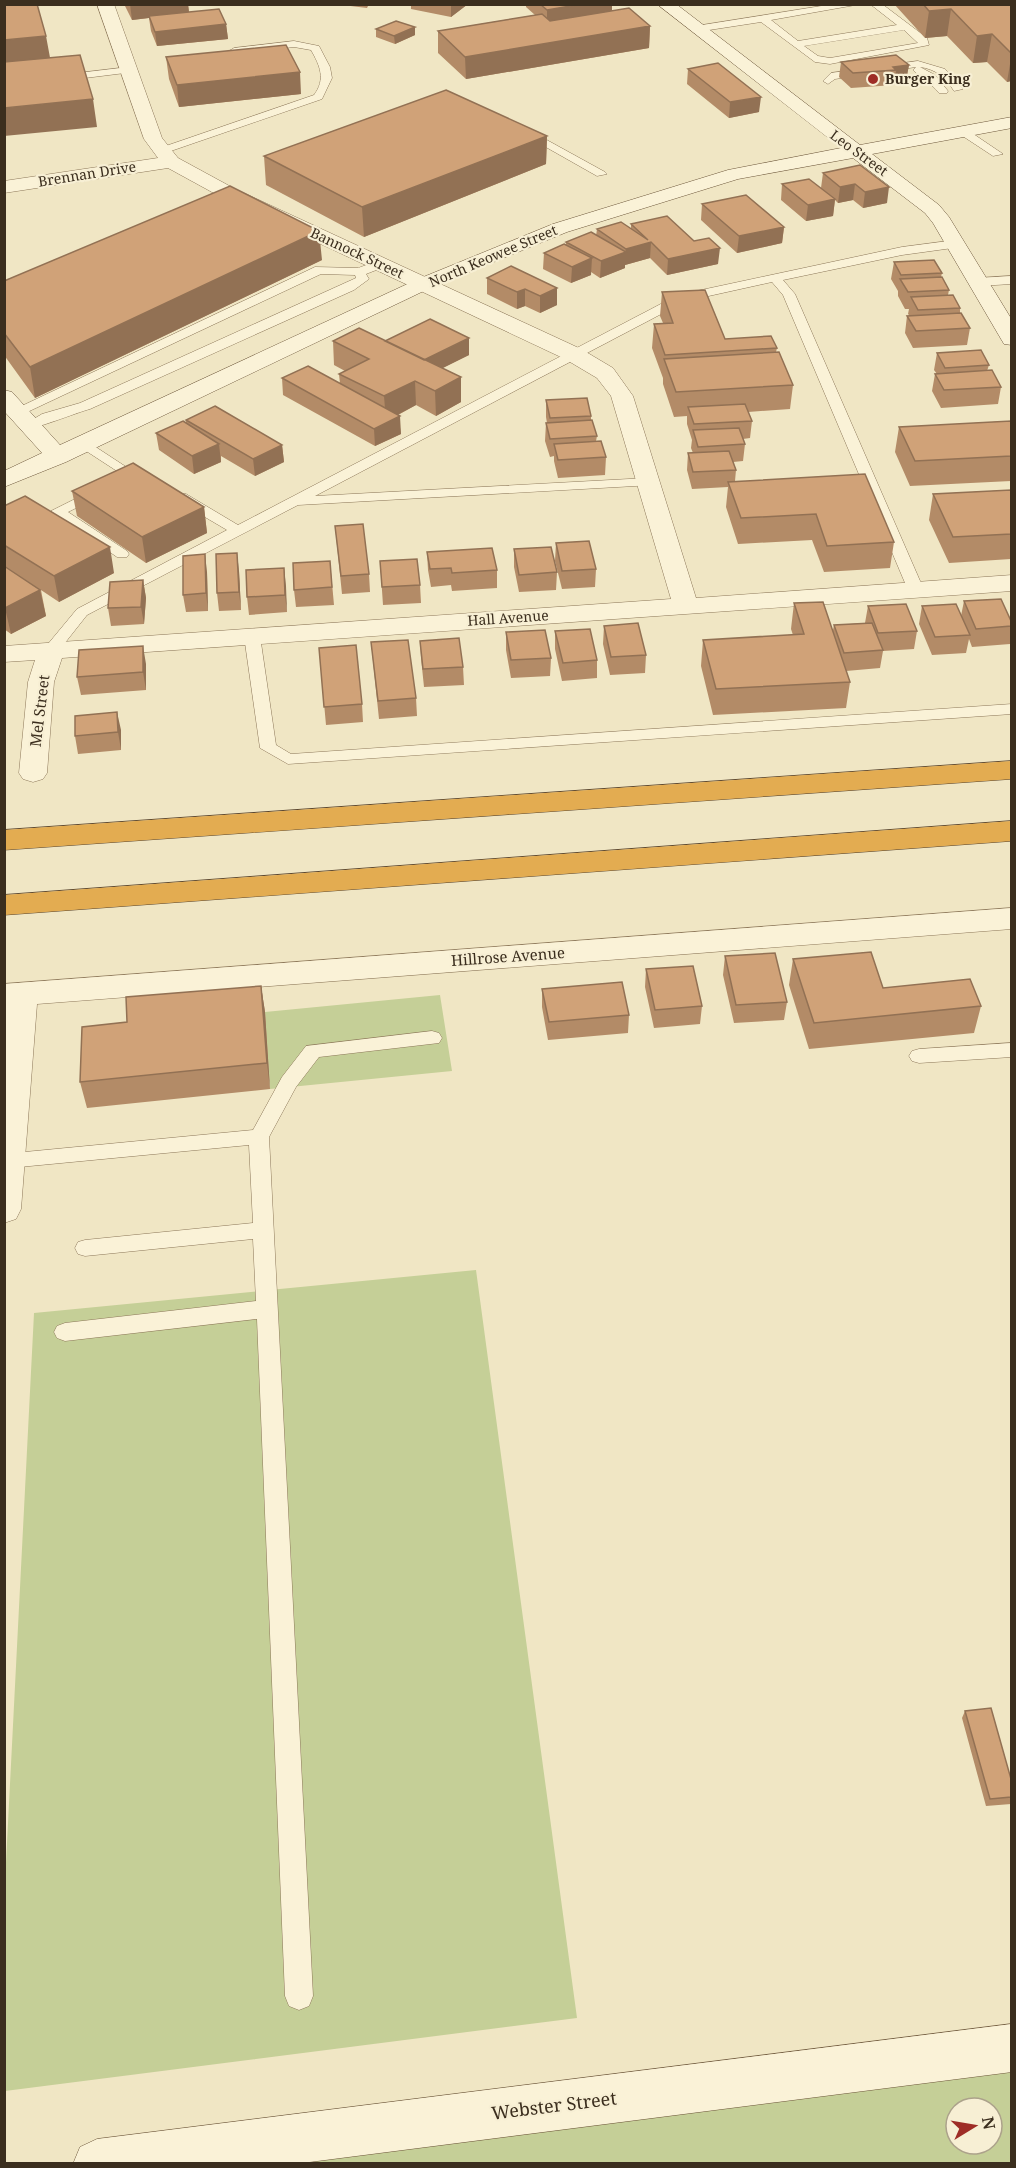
<svg xmlns="http://www.w3.org/2000/svg" width="1016" height="2168" font-family="'Noto Serif',serif">
<style>
.green{fill:#c5cf97;fill-rule:evenodd}
.lines{fill:none;stroke-linecap:round;stroke-linejoin:round}
.lane-casing{stroke:#8c7759;stroke-width:1}
.street-casing{stroke:#8c7759;stroke-width:1}
.secondary-casing{stroke:#6e583c;stroke-width:1}
.highway-casing{stroke:#59452e;stroke-width:1}
.lane{fill:#faf2d7;fill-rule:evenodd}
.street{fill:#faf2d7;fill-rule:evenodd}
.secondary{fill:#faf2d7;fill-rule:evenodd}
.highway{fill:#e3ac51;fill-rule:evenodd}
.wall{fill:#b38b67}
.shaded-wall{fill:#927154}
.building{fill:#d0a278;stroke:#927154;stroke-width:1.5}
.poi-dot{fill:#9e2d26;stroke:#f7efd4;stroke-width:2}
.labels{text-anchor:middle;stroke-width:4.5;stroke-linejoin:round;paint-order:stroke}
.far-poi-label{font-size:14px;font-weight:bold;fill:#3b2e1e;stroke:#f7efd4;text-anchor:start}
.far-street-label{font-size:14px;fill:#3b2e1e;stroke:#f7efd4}
.street-label{font-size:15px;fill:#3b2e1e;stroke:#f7efd4}
.near-street-label{font-size:18px;fill:#3b2e1e;stroke:#f7efd4}
</style>
<rect width="100%" height="100%" fill="#f0e6c4"/>
<!-- green -->
<path class="green" d="M440 995 452 1071 270 1089 265 1012Z
M476 1270 577 2018 5 2091V1882L34 1313Z
M1011 2048V2163H97ZM956 2108H992V2144H956Z"/>
<g class="lines">
<!-- lane casing -->
<g class="lane-casing">
<path id="lane" d="M834 4H861L771 20 798 41 897 25 870 4H882L927 38 929 45 830 64 815 62 761 22 696 32 691 29 696 26ZM904 30 918 43 830 58 818 56 804 46Z
M294 41 319 46 330 67 332 78 322 99 165 153H157V149L314 95C326 79 320 66 311 50L294 47 234 54 229 51 234 48Z
M918 61 945 69 963 89 954 91C946 78 936 69 920 67L935 75 948 91 947 93H939C931 83 922 78 913 70L916 67 835 79 828 84 823 81 831 73Z
M129 67 133 68V72L61 81 56 78 61 75Z
M525 128 605 172 607 174 597 176 521 133 520 131Z
M958 129H966L1003 154 993 156 958 133Z
M956 240 960 241V247L902 255 783 280 795 294 924 590 921 593H911L908 590 783 295 772 282 686 301 315 496 648 478 653 479V485L298 505 87 615 57 653H45L43 650 77 609 227 530 176 500V494H186L238 525 678 295 902 247Z
M380 260 386 264 384 267 366 274 369 279 354 290 90 409C78 412 31 431 24 429L22 426 42 414 80 403 356 278 355 275 321 274 21 415H11L9 412 315 267 358 268Z
M1012 276V284L978 286 972 282 978 278Z
M85 440 140 476 68 512 127 551 129 554 127 557H117L51 511 123 475 80 447V441Z
M252 631 260 636 276 745 291 754 1012 704V714L288 764 260 748 244 636Z
M432 1031 439 1033 442 1038 439 1043 319 1057 296 1087 269 1137 313 1996 309 2006 299 2010 289 2006 285 1996 257 1319 65 1341 57 1338 54 1332 57 1326 65 1323 256 1301 253 1239 85 1256 78 1254 75 1248 78 1242 85 1240 253 1223 249 1145 9 1168 4 1166V1154L253 1130 282 1077 306 1046Z
M1012 1043V1057L919 1063 912 1061 909 1056 912 1051 919 1049Z"/>
</g>
<!-- street casing -->
<g class="street-casing">
<path id="street" d="M97 4H114L162 138 178 158 235 189 581 349 613 368 633 396 696 598 1012 575V591L62 658 54 682 47 773 43 779 33 782 23 779 19 773 28 682 35 660 4 662V646L671 599 611 396 597 378 565 359 221 197 168 168 4 193V181L158 158 144 139Z
M1012 908V929L37 1004 21 1209 16 1219 4 1223V984Z"/>
</g>
<!-- secondary casing -->
<g class="secondary-casing">
<path id="secondary" d="M657 4H676L860 145 1012 117V128L872 154 939 205 949 217 1012 320V345L1004 344 1001 339 933 223 925 213 853 158 738 179 567 232 430 288 66 462 4 487V471L42 453 4 411V390L12 392 60 445 416 280 553 224 728 170 841 148Z
M1012 2024V2072L294 2164H73L80 2147 97 2139Z"/>
</g>
<!-- highway casing -->
<g class="highway-casing">
<path id="highway" d="M1012 761V779L4 850V830Z
M1012 821V841L4 915V895Z"/>
</g>
<!-- lane -->
<use href="#lane" class="lane"/>
<!-- street -->
<use href="#street" class="street"/>
<!-- secondary -->
<use href="#secondary" class="secondary"/>
<!-- highway -->
<use href="#highway" class="highway"/>
</g>
<!-- wall -->
<path class="wall" d="M124 4H188L189 12 226 24 228 39 157 46 151 31 149 18 132 20Z
M334 4H369L367 8Z
M411 4H468L451 17 411 9Z
M526 4H612V11L650 26 649 48 466 79 438 53V31L535 15 526 7Z
M894 4H1011V81L1007 82 987 62 973 63 947 36 925 38Z
M376 29 415 35 395 44 376 37Z
M166 57 301 94 179 107 169 79Z
M841 62 909 65 906 80 895 82 894 85 851 88 839 77Z
M688 69 759 112 729 118 687 84Z
M547 136 546 164 364 237 266 185 264 156Z
M860 165 887 203 863 208 853 200 838 203 835 200 833 216 806 221 781 200 782 184 821 188 823 173Z
M702 204 784 227 782 243 737 253 701 220Z
M631 224 718 264 667 275 650 258 625 265V268L600 278 591 272V275L571 283 543 269 544 253 566 246V242L596 236 597 229H631Z
M322 260 35 398 4 355V281Z
M894 262 942 273 941 277 949 290 948 295 960 308V313L970 328 967 345 913 348 905 333 907 316H910L908 314 909 309H905L898 296V291L891 279Z
M511 266 557 305 540 313 525 306 517 309 487 294V278Z
M662 292 725 339 777 348 776 352 793 385 790 409 748 412 752 421 750 438 743 439 745 444 743 461 733 462 736 470 735 481 894 542 890 568 824 572 812 540 738 544 726 507 728 487 692 489 687 470 688 453H693L691 448 692 440 687 424V416L674 417 663 384V378L652 348 654 324 663 323 660 316Z
M333 341H385L469 355 442 368 461 377V402L436 416 416 405 398 415 401 434 375 446 283 395 282 378 340 384 339 374 345 371 334 365Z
M937 353 989 365 987 371 1001 387 998 404 941 408 932 391 935 374H937L934 370Z
M546 400 591 416V421L597 436 596 441 606 457 605 475 558 478 554 461V456L550 457 545 441 546 423H547L546 417Z
M186 420 282 445 284 462 255 476 221 456V462L194 474 159 450 156 433 186 423Z
M1011 421V481L910 486 895 452 899 427Z
M1011 490V559L949 563 929 520 933 494Z
M72 491 204 507 207 533 146 563 77 516Z
M4 506 114 573 59 602 41 590 46 616 11 634 4 629Z
M335 526 369 574 370 592 342 594Z
M556 543 596 569 595 587 562 589 555 561Z
M514 549 557 572 556 590 519 592 514 567Z
M427 552 497 570V588L452 591 451 585 431 587 428 570Z
M330 561 334 605 296 607 294 590Z
M380 561 420 585 421 603 383 605Z
M284 568 287 612 249 615 247 597Z
M239 571 241 610 219 611 217 593Z
M207 572 208 611 186 612 183 595Z
M143 580 146 598 144 624 111 626 108 608Z
M964 601 1011 621V637L1010 644 972 647 969 639 966 653 932 655 919 624 922 606 961 616Z
M794 603 833 630 834 625 865 623 868 606 917 631 914 649 883 651 880 668 846 671 850 682 846 708 713 715 701 666 703 640 793 635 791 629Z
M604 626 646 655 645 673 610 675 603 644Z
M555 631 597 660V678L562 681 555 649Z
M506 632 551 658 550 676 511 678 506 650Z
M420 641 463 667 464 685 424 687 421 658Z
M371 642 416 698 417 716 379 719Z
M319 648 362 704 363 722 326 725Z
M146 664V690L81 695 77 677Z
M121 730V750L78 754 75 736Z
M725 956 787 1002 784 1020 734 1023 723 975Z
M793 959 883 988 981 1006 974 1033 809 1049 789 985Z
M646 969 702 1006 700 1024 654 1028 645 987Z
M261 986 265 1012 270 1089 87 1108 80 1082 127 1022Z
M542 989 629 1015 628 1033 548 1040 542 1007Z
M965 1711 1011 1779V1804L986 1806 962 1718Z"/>
<!-- shaded-wall -->
<path class="shaded-wall" d="M130 4H188L189 13 132 20Z
M451 4H468L451 17Z
M582 4H612V14L547 25V10Z
M951 9 947 36 925 38 929 11Z
M226 24 228 39 157 46 155 32Z
M650 26 649 48 466 79 465 57Z
M415 27V35L395 44 394 36Z
M992 34 987 62 973 63 977 36Z
M46 36 51 63 4 68V40Z
M1011 58V81L1007 82Z
M909 65 906 80 895 82 896 70 893 67Z
M300 72 301 94 179 107 177 85Z
M761 97 759 112 729 118 730 102Z
M93 99 97 127 4 136V108Z
M547 136 546 164 364 237 362 207Z
M855 184 853 200 838 203 840 187Z
M889 187 887 203 863 208 865 192Z
M835 199 833 216 806 221 808 205Z
M784 227 782 243 737 253 739 236Z
M319 231 322 260 35 398 30 367Z
M651 242 650 258 625 265V268L600 278 601 261 625 252 626 249Z
M720 248 718 264 667 275 668 259Z
M592 258 591 275 571 283 572 267Z
M557 288V305L540 313V296Z
M525 289V306L517 309V292Z
M469 338V355L423 378 422 361Z
M461 377V402L436 416 435 391Z
M415 381 416 405 386 421 384 396Z
M400 416 401 434 375 446 374 429Z
M219 444 221 462 194 474 192 456Z
M282 445 284 462 255 476 253 459Z
M204 507 207 533 146 563 142 537Z
M110 547 114 573 59 602 54 576Z
M237 553 239 571 241 610 239 592Z
M205 554 207 572 208 611 206 593Z
M284 568 286 586 287 612 285 595Z
M143 580 146 598 144 624 141 607Z
M40 590 46 616 11 634 5 608Z
M143 646 146 664V690L143 672Z
M117 712 121 730V750L118 732Z
M261 986 265 1012 270 1089 267 1063Z"/>
<!-- building -->
<path class="building" d="M4 4H37L46 36 4 40Z
M540 4H582L547 10Z
M923 4H1011V53L992 34 977 36 951 9 929 11Z
M629 8 650 26 465 57 438 31 542 14 550 21Z
M219 9 226 24 155 32 149 16Z
M396 21 415 27 394 36 376 29Z
M286 45 300 72 177 85 166 57Z
M80 55 93 99 4 108V62Z
M896 55 909 65 893 67 896 70 853 73 841 62Z
M718 63 761 97 730 102 688 69Z
M446 90 547 136 362 207 264 156Z
M860 165 889 187 865 192 855 184 840 187 823 173Z
M809 179 835 199 808 205 782 184Z
M230 186 319 231 30 367 4 333V281Z
M746 195 784 227 739 236 702 204Z
M667 216 694 241 709 238 720 248 668 259 651 242 626 249 597 229 621 222 648 240 631 224Z
M591 232 626 252 601 261 566 242Z
M564 244 592 258 572 267 544 253Z
M934 260 942 273 901 275 894 262Z
M511 266 557 288 540 296 525 289 517 292 487 278Z
M942 277 949 290 908 292 900 279Z
M705 290 725 339 771 336 777 348 665 355 654 324 673 323 662 292Z
M953 295 960 308 918 310 911 297Z
M961 313 970 328 916 331 907 316Z
M430 319 469 338 424 360 385 341Z
M359 328 461 377 435 391 415 381 384 396 339 374 369 359 333 341Z
M981 350 989 365 945 368 937 353Z
M779 352 793 385 676 392 664 359Z
M308 366 400 416 374 429 282 378Z
M992 370 1001 387 944 390 935 374Z
M587 398 591 416 550 418 546 400Z
M745 404 752 421 694 424 688 407Z
M215 406 282 445 253 459 186 420Z
M592 420 597 436 550 439 546 423Z
M183 421 219 444 192 456 156 433Z
M1011 421V456L915 461 899 427Z
M739 428 745 444 698 447 693 430Z
M601 441 606 457 558 460 554 444Z
M729 451 736 470 693 472 688 453Z
M133 463 204 507 142 537 72 491Z
M865 474 894 542 827 546 816 514 741 518 728 482Z
M1011 490V534L953 537 933 494Z
M25 496 110 547 54 576 4 545V506Z
M363 524 369 574 341 576 335 526Z
M589 541 596 569 562 571 556 543Z
M551 547 557 572 519 575 514 549Z
M492 548 497 570 452 573 451 568 430 569 427 552Z
M237 553 239 592 217 593 216 554Z
M205 554 206 593 183 595V556Z
M417 559 420 585 382 587 380 561Z
M330 561 332 587 294 590 293 563Z
M4 566 40 590 5 608Z
M284 568 285 595 247 597 246 570Z
M143 580 141 607 108 608 110 582Z
M1001 599 1011 621V626L976 629 964 601Z
M823 602 850 682 716 689 703 640 804 634 794 603Z
M906 604 917 631 878 633 868 606Z
M956 604 970 635 935 637 922 606Z
M638 623 646 655 611 657 604 626Z
M872 623 883 650 844 653 834 625Z
M590 629 597 660 563 663 555 631Z
M545 630 551 658 511 660 506 632Z
M459 638 463 667 423 669 420 641Z
M408 640 416 698 378 701 371 642Z
M356 645 362 704 324 707 319 648Z
M143 646V672L77 677 79 650Z
M117 712 118 732 75 736V716Z
M871 952 883 988 970 979 981 1006 814 1023 793 959Z
M775 953 787 1002 736 1005 725 956Z
M693 966 702 1006 655 1010 646 969Z
M622 982 629 1015 549 1022 542 989Z
M261 986 267 1063 80 1082 82 1027 127 1022 126 997Z
M991 1708 1011 1779V1797L990 1799 965 1711Z"/>
<!-- markers -->
<circle class="poi-dot" cx="873" cy="79" r="6"/>
<g class="labels">
<!-- far-poi labels -->
<g class="far-poi-label">
<text x="885" y="84">Burger King</text>
</g>
<!-- far-street labels -->
<g class="far-street-label">
<text transform="translate(859 153) rotate(36)" y="5">Leo Street</text>
<text transform="translate(87 174) rotate(-9)" y="5">Brennan Drive</text>
<text transform="translate(357 253) rotate(25)" y="5">Bannock Street</text>
<text transform="translate(493 256) rotate(-23)" y="5">North Keowee Street</text>
<text transform="translate(508 618) rotate(-4)" y="5">Hall Avenue</text>
</g>
<!-- street labels -->
<g class="street-label">
<text transform="translate(40 711) rotate(-83)" y="5">Mel Street</text>
<text transform="translate(508 957) rotate(-4)" y="5">Hillrose Avenue</text>
</g>
<!-- near-street labels -->
<g class="near-street-label">
<text transform="translate(554 2106) rotate(-7)" y="6">Webster Street</text>
</g>
</g>
<!-- border -->
<rect width="1016" height="2168" fill="none" stroke="#3b2e1e" stroke-width="12"/>
<!-- north arrow -->
<g transform="translate(974 2126) rotate(79)"><circle r="28" fill="#f7efd4" stroke="#aca28b" stroke-width="1.5"/>
<path d="M0-4.5L10 22L0 15L-10 22Z" fill="#9e2d26"/>
<text y="-9" font-size="16" font-weight="bold" text-anchor="middle" fill="#3b2e1e">N</text>
</g>
</svg>
